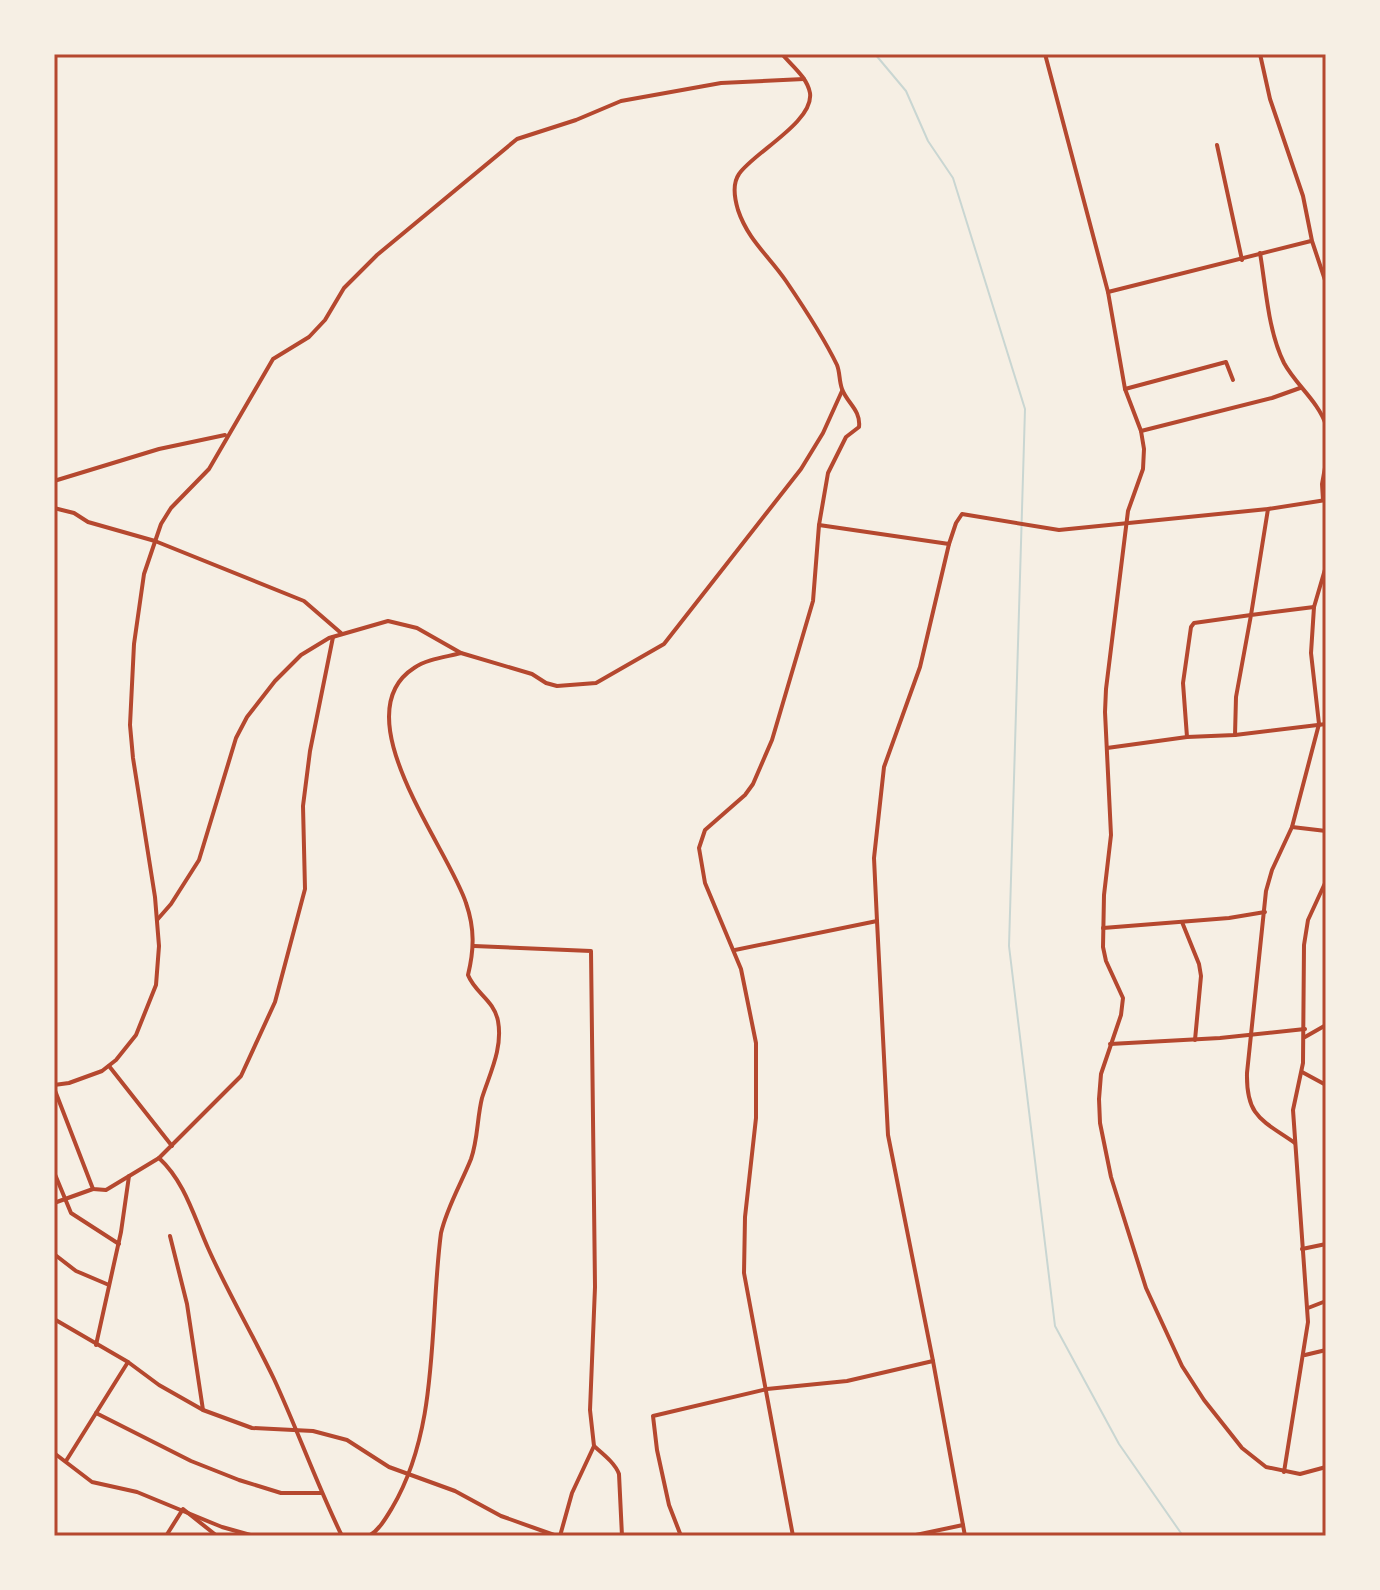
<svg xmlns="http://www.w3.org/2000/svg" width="1380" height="1590" font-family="Jost,sans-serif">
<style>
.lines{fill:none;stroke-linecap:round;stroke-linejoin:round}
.stream{stroke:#c9d6d2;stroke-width:2}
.minor{stroke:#b5482f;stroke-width:4}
.neatline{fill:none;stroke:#b5482f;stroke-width:3}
</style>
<rect width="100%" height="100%" fill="#f6efe4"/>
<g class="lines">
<polyline class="stream" points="875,54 906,91 928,141 953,178 1025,409 1009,946 1055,1326 1119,1444 1183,1536"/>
<g class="minor">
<path d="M782 54C792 66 807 77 810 93 814 122 753 153 739 174 732 184 735 200 738 210 748 240 769 256 786 281 803 306 824 338 837 365 840 372 839 381 842 389 847 403 861 410 859 427L846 437 828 473 819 525 813 601 772 740 753 784 745 795 705 830 699 848 705 883 741 969 756 1043V1118L745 1217 744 1273 793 1536"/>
<polyline points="1045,54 1108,292 1125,389 1141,431 1144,449 1143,469 1128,511 1106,689 1105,712 1111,835 1104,895 1103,947 1106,961 1123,998 1121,1015 1101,1074 1099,1099 1100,1123 1111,1177 1146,1288 1182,1366 1204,1400 1242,1448 1266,1467 1300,1474 1326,1467"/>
<polyline points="1260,54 1270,99 1303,196 1312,241 1326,283"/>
<polyline points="1217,145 1242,260"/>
<path d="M1260 253C1266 288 1268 331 1284 363 1296 385 1318 401 1326 425"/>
<polyline points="1108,292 1311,241"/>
<polyline points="1125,389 1226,362 1233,380"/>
<polyline points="1141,431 1272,398 1300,388"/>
<polyline points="54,481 159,449 225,435"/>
<polyline points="1323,500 1322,484 1326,462"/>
<polyline points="54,508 74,513 88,522 155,541 304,601 341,633"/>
<polyline points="819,525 949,544 956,523 962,514 1059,530 1268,509 1326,500"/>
<polyline points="1235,735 1236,697 1251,615 1314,607"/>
<polyline points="1187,737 1183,683 1191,627 1194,623 1251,615 1268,509"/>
<polyline points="1107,748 1187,737 1235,735 1326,724"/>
<polyline points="1292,827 1326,831"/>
<polyline points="157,920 171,904 199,860 236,738 247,717 275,681 301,655 329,638 388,621 417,628 461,653 532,674 546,683 557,686 596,683 664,644 801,469 823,433 842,391"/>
<polyline points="877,921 874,858 884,767 920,667 949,544"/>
<polyline points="1182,922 1199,964 1201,976 1195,1040"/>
<polyline points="1103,928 1229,918 1265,912"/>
<polyline points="474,946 591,951 595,1287 590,1410 594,1446 572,1493 560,1536"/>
<polyline points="735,950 877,921 888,1135 933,1361"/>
<polyline points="1305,1037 1326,1025"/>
<polyline points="1110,1044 1220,1038 1305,1029"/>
<polyline points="109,1066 172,1146"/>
<polyline points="1302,1072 1326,1085"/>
<polyline points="54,1085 69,1083 102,1071 116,1060 136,1035 156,985 159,946 155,897 133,758 130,725 134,644 144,574 161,524 171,508 209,469 273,359 309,337 325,320 344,288 377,255 517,139 576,120 621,101 721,83 804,79"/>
<path d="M54 1088 93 1189 106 1190 159 1158C185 1182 194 1217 208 1248 228 1293 253 1335 274 1379 298 1431 317 1485 342 1536"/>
<path d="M1295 1143C1262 1120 1246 1117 1247 1073L1266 891 1272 870 1292 827 1319 724 1311 653 1314 607 1326 566"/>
<polyline points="159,1158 241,1076 275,1002 305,889 303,806 310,751 333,637"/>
<polyline points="54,1172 71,1213 119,1244"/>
<polyline points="54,1203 93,1189"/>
<polyline points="170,1236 187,1304 203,1410"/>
<polyline points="1302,1249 1326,1244"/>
<polyline points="54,1254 76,1271 109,1285"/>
<polyline points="1308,1308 1326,1301"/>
<polyline points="54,1319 128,1362 159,1385 203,1410 252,1428 313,1431 347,1440 389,1467 455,1491 501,1516 557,1536"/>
<polyline points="96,1345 121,1232 129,1176"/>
<polyline points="1305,1355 1326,1350"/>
<polyline points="96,1413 191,1461 239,1480 281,1493 321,1493"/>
<path d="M594 1446C603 1454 615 1463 619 1474L622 1536"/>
<polyline points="54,1453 92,1482 137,1492 222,1527 254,1536"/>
<polyline points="66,1461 128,1362"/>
<polyline points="1284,1472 1308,1322 1293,1110 1303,1063 1304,945 1308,920 1326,881"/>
<polyline points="166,1536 183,1509 217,1536"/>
<path d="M369 1536C379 1530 386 1518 392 1508 440 1427 429 1323 441 1233 447 1207 461 1184 471 1159 478 1139 477 1118 482 1098 490 1073 503 1048 498 1021 494 1000 475 993 468 975 474 950 475 929 466 903 449 849 341 715 414 668 427 659 446 657 461 653"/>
<polyline points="681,1536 669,1505 657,1450 653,1416 767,1389 847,1381 933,1361 965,1536"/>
<polyline points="911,1536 963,1525"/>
</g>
</g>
<rect width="1380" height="1590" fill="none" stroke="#f6efe4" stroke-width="112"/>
<rect x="56" y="56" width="1268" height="1478" class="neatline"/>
</svg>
